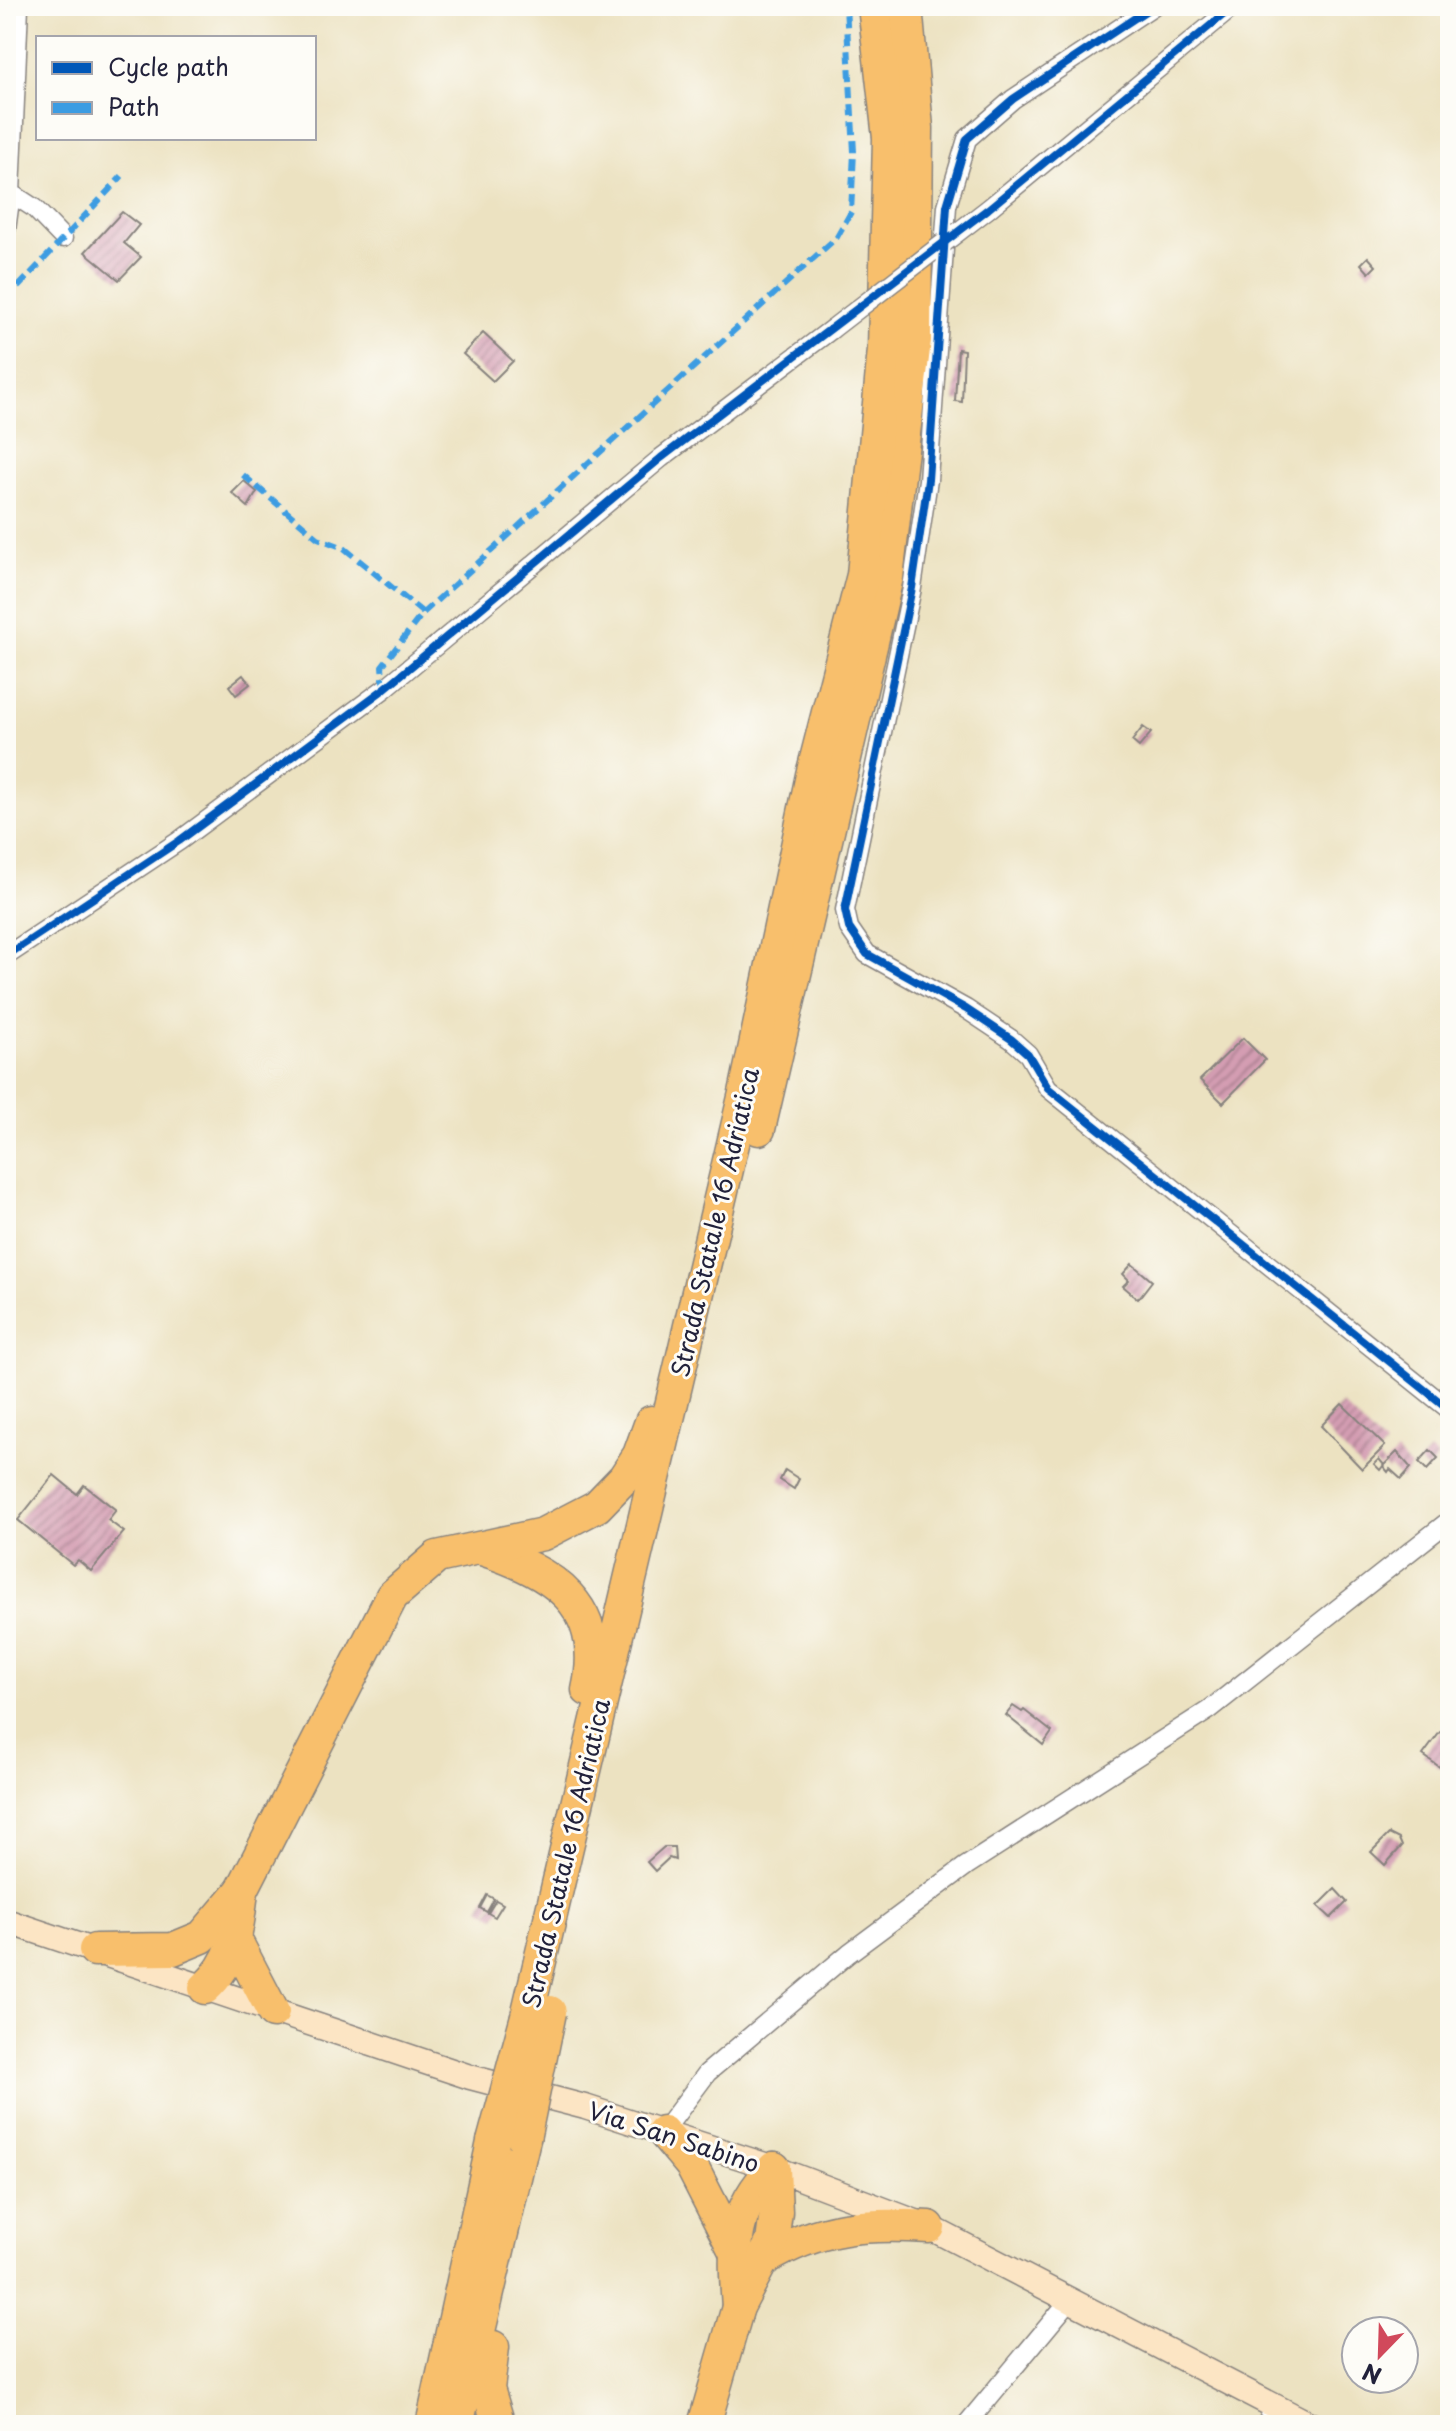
<svg xmlns="http://www.w3.org/2000/svg" width="1456" height="2431" font-family="'Playpen Sans',sans-serif">
<style>
.building{fill:url(#building-hatch)}
.lines{fill:none;stroke-linecap:round;stroke-linejoin:round}
.street-casing{stroke:#87827e;stroke-width:21}
.secondary-casing{stroke:#87827e;stroke-width:27}
.highway-casing{stroke:#87827e;stroke-width:35}
.street{stroke:#fff;stroke-width:18}
.secondary{stroke:#fce5c4;stroke-width:24}
.highway{stroke:#f8bf6c;stroke-width:32}
.street-bridge-casing{stroke:#87827e;stroke-width:21;stroke-linecap:butt}
.highway-bridge-casing{stroke:#87827e;stroke-width:35;stroke-linecap:butt}
.street-bridge{stroke:#fff;stroke-width:18}
.highway-bridge{stroke:#f8bf6c;stroke-width:32}
.quiet{stroke:#3c9ce2;stroke-width:6;stroke-dasharray:12 6;stroke-linecap:butt}
.cycleway-casing{stroke:#fdfcf7;stroke-width:13}
.cycleway{stroke:#0057b8;stroke-width:8}
.labels{text-anchor:middle;dominant-baseline:central;stroke-width:6;stroke-linejoin:round;paint-order:stroke}
.street-label{font-size:24px;fill:#22223b;stroke:#fdfcf7}
</style>
<defs>
<pattern id="building-hatch" width="6" height="6" patternUnits="userSpaceOnUse" patternTransform="scale(2)"><rect width="6" height="6" fill="#d49db2"/><path d="M-1 1l2-2M0 6l6-6M5 7l2-2" fill="none" stroke="#ac8092"/></pattern>
</defs>
<rect width="100%" height="100%" fill="#fdfcf7"/>
<filter id="ink" filterUnits="userSpaceOnUse"><feTurbulence type="fractalNoise" baseFrequency=".0125" numOctaves="2"/><feDisplacementMap in="SourceGraphic" scale="16" xChannelSelector="R" yChannelSelector="G"/><feConvolveMatrix kernelMatrix="1 2 1 2 8 2 1 2 1" color-interpolation-filters="sRGB"/></filter>
<filter id="wash" filterUnits="userSpaceOnUse"><feTurbulence type="fractalNoise" baseFrequency=".006" numOctaves="4" result="noise"/><feDisplacementMap in="SourceGraphic" scale="32" xChannelSelector="R" yChannelSelector="G"/><feGaussianBlur stdDeviation="1.8" result="paint"/><feColorMatrix in="noise" values="0 0 0 0 0 0 0 0 0 0 0 0 0 0 0 0 0 1.4 0 .05"/><feComposite in="paint" operator="in"/></filter>
<g filter="url(#wash)">
<rect width="100%" height="100%" fill="#ece2c1"/>
<g id="blocks">
<g class="building">
<polygon points="122,212 139,225 124,243 141,257 119,280 85,252"/>
<polygon points="1368,257 1376,266 1369,273 1361,264"/>
<polygon points="483,333 513,361 493,381 463,354"/>
<polygon points="958,349 964,350 962,402 955,401"/>
<polygon points="244,481 257,492 248,507 232,493"/>
<polygon points="243,675 250,684 236,695 229,686"/>
<polygon points="1143,727 1151,733 1139,747 1132,741"/>
<polygon points="1243,1038 1265,1060 1223,1103 1200,1080"/>
<polygon points="1132,1264 1152,1281 1138,1299 1123,1286 1129,1280 1123,1274"/>
<polygon points="1342,1404 1385,1446 1362,1469 1321,1426"/>
<polygon points="1430,1450 1438,1458 1427,1470 1419,1462"/>
<polygon points="1397,1452 1411,1468 1401,1479 1390,1469 1388,1472 1383,1466 1380,1470 1374,1464 1379,1459 1384,1465"/>
<polygon points="785,1470 799,1479 794,1489 780,1480"/>
<polygon points="54,1475 77,1494 84,1485 116,1510 108,1520 124,1532 91,1571 78,1560 73,1565 18,1520"/>
<polygon points="1013,1706 1022,1712 1024,1710 1052,1732 1043,1745 1006,1715"/>
<polygon points="1440,1732 1450,1738 1450,1753 1441,1768 1423,1755"/>
<polygon points="1389,1834 1399,1839 1402,1846 1385,1865 1371,1852"/>
<polygon points="664,1847 674,1847 675,1860 669,1858 655,1871 647,1862"/>
<polygon points="1335,1889 1347,1902 1331,1918 1318,1906"/>
<polygon points="487,1895 494,1899 487,1912 480,1908"/>
<polygon points="496,1900 503,1904 495,1917 488,1913"/>
</g>
</g>
</g>
<g filter="url(#ink)">
<use href="#blocks" fill-opacity="0" stroke="#87827e" stroke-width="2"/>
<g class="lines">
<defs>
<g id="street">
<polyline points="1153,6 1013,99 967,139 947,206 928,480 912,588 845,910 849,928 867,954 966,1009 1011,1039 1028,1054 1048,1088 1450,1410"/>
<polyline points="6,193 11,193 19,6"/>
<polyline points="988,209 1234,6"/>
<polyline points="6,230 11,193 34,208 63,238"/>
<polyline points="6,956 179,841 384,689 661,458 832,329"/>
<polyline points="663,2132 707,2073 849,1953 966,1866 1209,1710 1450,1520"/>
<polyline points="966,2425 1070,2300"/>
<polyline points="1266,2425 1275,2406"/>
</g>
<polyline id="secondary" points="6,1921 470,2077 585,2107 774,2168 929,2227 1311,2425"/>
<g id="highway">
<polyline points="759,1129 887,577 915,340 917,128 906,6"/>
<path d="M482 1549C553 1572 607 1605 588 1690"/>
<polyline points="236,1941 273,2012"/>
<polyline points="95,1950 173,1949 202,1937 242,1890 392,1596 437,1557 543,1534 597,1506 624,1478 639,1455 651,1422"/>
<path d="M205 1988C235 1961 238 1929 242 1890"/>
<polyline points="527,2016 745,1093 812,775 863,575 884,349 889,138 874,6"/>
<polyline points="663,2132 691,2165 734,2249"/>
<path d="M765 2259C820 2226 866 2223 929 2227"/>
<path d="M738 2307C734 2250 730 2211 774 2168"/>
<polyline points="493,2347 488,2389 499,2425"/>
<polyline points="432,2425 493,2142"/>
<polyline points="457,2425 524,2139"/>
<polyline points="704,2425 738,2307 772,2242 776,2212 774,2168"/>
</g>
</defs>
<use href="#street" class="street-casing"/>
<use href="#secondary" class="secondary-casing"/>
<use href="#highway" class="highway-casing"/>
<use href="#street" class="street"/>
<use href="#secondary" class="secondary"/>
<use href="#highway" class="highway"/>
<defs>
<polyline id="street-bridge" points="832,329 988,209"/>
<g id="highway-bridge">
<polyline points="524,2139 550,2012"/>
<polyline points="493,2142 527,2016"/>
</g>
</defs>
<use href="#street-bridge" class="street-bridge-casing"/>
<use href="#highway-bridge" class="highway-bridge-casing"/>
<use href="#street-bridge" class="street-bridge"/>
<use href="#highway-bridge" class="highway-bridge"/>
<g class="quiet">
<polyline points="6,300 122,176"/>
<polyline points="243,475 318,538 344,548 423,613"/>
<polyline points="384,689 382,666 423,613 837,237 851,212 854,152 846,6"/>
</g>
<defs>
<g id="cycleway">
<polyline points="1153,6 1013,99 967,139 947,206 928,480 912,588 845,910 849,928 867,954 966,1009 1011,1039 1028,1054 1048,1088 1450,1410"/>
<polyline points="6,956 179,841 384,689 661,458 988,209 1234,6"/>
</g>
</defs>
<use href="#cycleway" class="cycleway-casing"/>
<use href="#cycleway" class="cycleway"/>
</g>
</g>
<g class="labels">
<g class="street-label">
<text transform="translate(714 1222) rotate(-77)">Strada Statale 16 Adriatica</text>
<text transform="translate(565 1853) rotate(-77)">Strada Statale 16 Adriatica</text>
<text transform="translate(674 2136) rotate(18)">Via San Sabino</text>
</g>
</g>
<rect width="1456" height="2431" fill="none" stroke="#fdfcf7" stroke-width="32"/>
<rect x="36" y="36" width="280" height="104" fill="#fdfcf7" stroke="#a5a5ac" stroke-width="2"/>
<rect x="52" y="62" width="40" height="12" fill="#0057b8" stroke="#a5a5ac" stroke-width="2"/>
<text x="108" y="76" font-size="24" fill="#22223b">Cycle path</text>
<rect x="52" y="102" width="40" height="12" fill="#3c9ce2" stroke="#a5a5ac" stroke-width="2"/>
<text x="108" y="116" font-size="24" fill="#22223b">Path</text>
<g transform="translate(1380 2355) rotate(203)"><circle r="38" fill="#fdfcf7" stroke="#a5a5ac" stroke-width="2"/>
<path d="M0-6L14 30L0 20L-14 30Z" fill="#d1495b"/>
<text y="-12" font-size="22" font-weight="bold" text-anchor="middle" fill="#22223b">N</text>
</g>
</svg>
